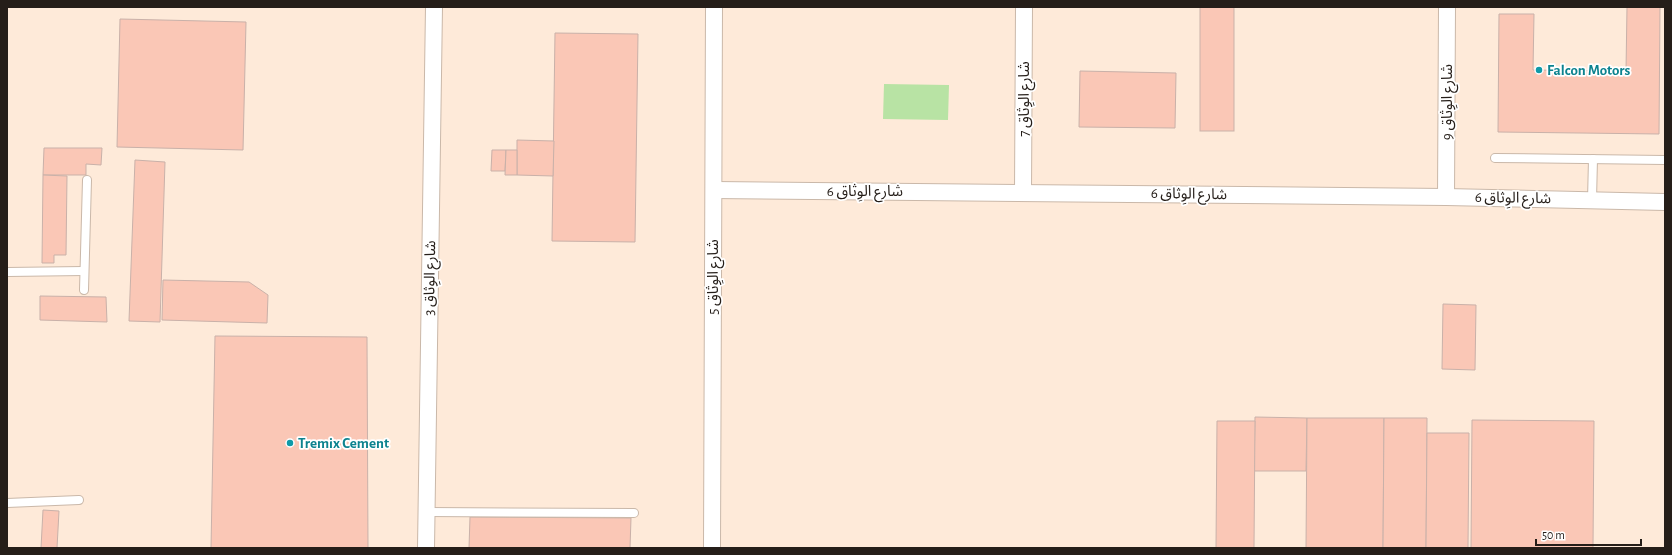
<svg xmlns="http://www.w3.org/2000/svg" width="1672" height="555" font-family="'Alegreya Sans','Noto Sans Arabic',sans-serif">
<style>
.built{fill:#feead9}
.green{fill:#b8e3a4}
.building{fill:#fac7b6;stroke:#c9b1a9}
.lines{fill:none;stroke-linecap:round;stroke-linejoin:round}
.lane-casing{stroke:#cab8a9;stroke-width:10}
.street-casing{stroke:#cab8a9;stroke-width:18}
.lane{stroke:#fff;stroke-width:8}
.street{stroke:#fff;stroke-width:16}
.culture-dot{fill:#0f9aa8;stroke:#fff;stroke-width:1.5}
.labels{text-anchor:middle;dominant-baseline:central;stroke-width:3.5;stroke-linejoin:round;paint-order:stroke}
.culture-label{font-size:15px;font-weight:bold;fill:#0d838f;stroke:#fff;text-anchor:start}
.street-label{font-size:15px;fill:#251e19;stroke:#fff}
</style>
<rect width="100%" height="100%" fill="#fef3e9"/>
<rect class="built" x="7" y="7" width="1658" height="541"/>
<polygon class="green" points="884,84 949,85 948,120 883,119"/>
<g class="building">
<rect x="1200" y="7" width="34" height="124"/>
<polygon points="1627,7 1660,7 1659,134 1498,132 1499,14 1534,14 1533,70 1626,71"/>
<polygon points="120,19 246,22 243,150 117,147"/>
<polygon points="555,33 638,34 635,242 552,241"/>
<polygon points="1080,71 1176,73 1175,128 1079,127"/>
<polygon points="517,140 554,141 553,176 517,175"/>
<polygon points="44,148 102,148 101,165 86,164 86,175 43,175"/>
<polygon points="492,150 506,150 505,171 491,171"/>
<polygon points="506,150 517,150 517,175 505,175"/>
<polygon points="135,160 165,162 160,322 129,321"/>
<polygon points="43,175 67,176 66,255 54,255 54,263 42,263"/>
<polygon points="163,280 249,282 268,295 267,323 162,320"/>
<polygon points="40,296 106,297 107,322 40,320"/>
<polygon points="1443,304 1476,305 1475,370 1442,369"/>
<polygon points="215,336 367,337 368,548 211,548"/>
<polygon points="1255,417 1307,418 1306,471 1254,471"/>
<polygon points="1307,418 1384,418 1383,548 1306,548"/>
<polygon points="1384,418 1427,418 1426,548 1383,548"/>
<polygon points="1472,420 1594,421 1593,548 1471,548"/>
<polygon points="1217,421 1255,421 1254,548 1216,548"/>
<polygon points="1427,433 1469,433 1468,548 1426,548"/>
<polygon points="43,510 59,511 57,548 41,548"/>
<polygon points="470,517 631,518 630,548 469,548"/>
</g>
<g class="lines">
<defs>
<g id="lane">
<polyline points="1495,158 1665,160"/>
<polyline points="1592,200 1593,159"/>
<polyline points="7,272 84,271"/>
<polyline points="84,290 87,180"/>
<polyline points="7,503 79,500"/>
<polyline points="427,512 634,513"/>
</g>
<g id="street">
<polyline points="714,190 1446,197 1665,202"/>
<polyline points="1023,192 1024,7"/>
<polyline points="1446,197 1447,7"/>
<polyline points="426,548 434,7"/>
<polyline points="712,548 714,7"/>
</g>
</defs>
<use href="#lane" class="lane-casing"/>
<use href="#street" class="street-casing"/>
<use href="#lane" class="lane"/>
<use href="#street" class="street"/>
</g>
<g class="culture-dot">
<circle cx="1539" cy="70" r="4"/>
<circle cx="290" cy="443" r="4"/>
</g>
<g class="labels">
<g class="culture-label">
<text x="1547" y="70">Falcon Motors</text>
<text x="298" y="443">Tremix Cement</text>
</g>
<g class="street-label">
<text transform="translate(1024 99) rotate(-90)">شارع الوِثاق 7</text>
<text transform="translate(1447 102) rotate(-90)">شارع الوِثاق 9</text>
<text x="865" y="191">شارع الوِثاق 6</text>
<text transform="translate(1189 194) rotate(1)">شارع الوِثاق 6</text>
<text transform="translate(1513 198) rotate(1)">شارع الوِثاق 6</text>
<text transform="translate(713 277) rotate(-90)">شارع الوِثاق 5</text>
<text transform="translate(430 278) rotate(-89)">شارع الوِثاق 3</text>
</g>
</g>
<rect width="1672" height="555" fill="none" stroke="#251e19" stroke-width="16"/>
<path d="M1536 539v6h105v-6" fill="none" stroke="#251e19" stroke-width="2"/>
<text x="1542" y="539" font-size="12" fill="#251e19" stroke="#ffffff" stroke-width="3" paint-order="stroke">50 m</text>
</svg>
